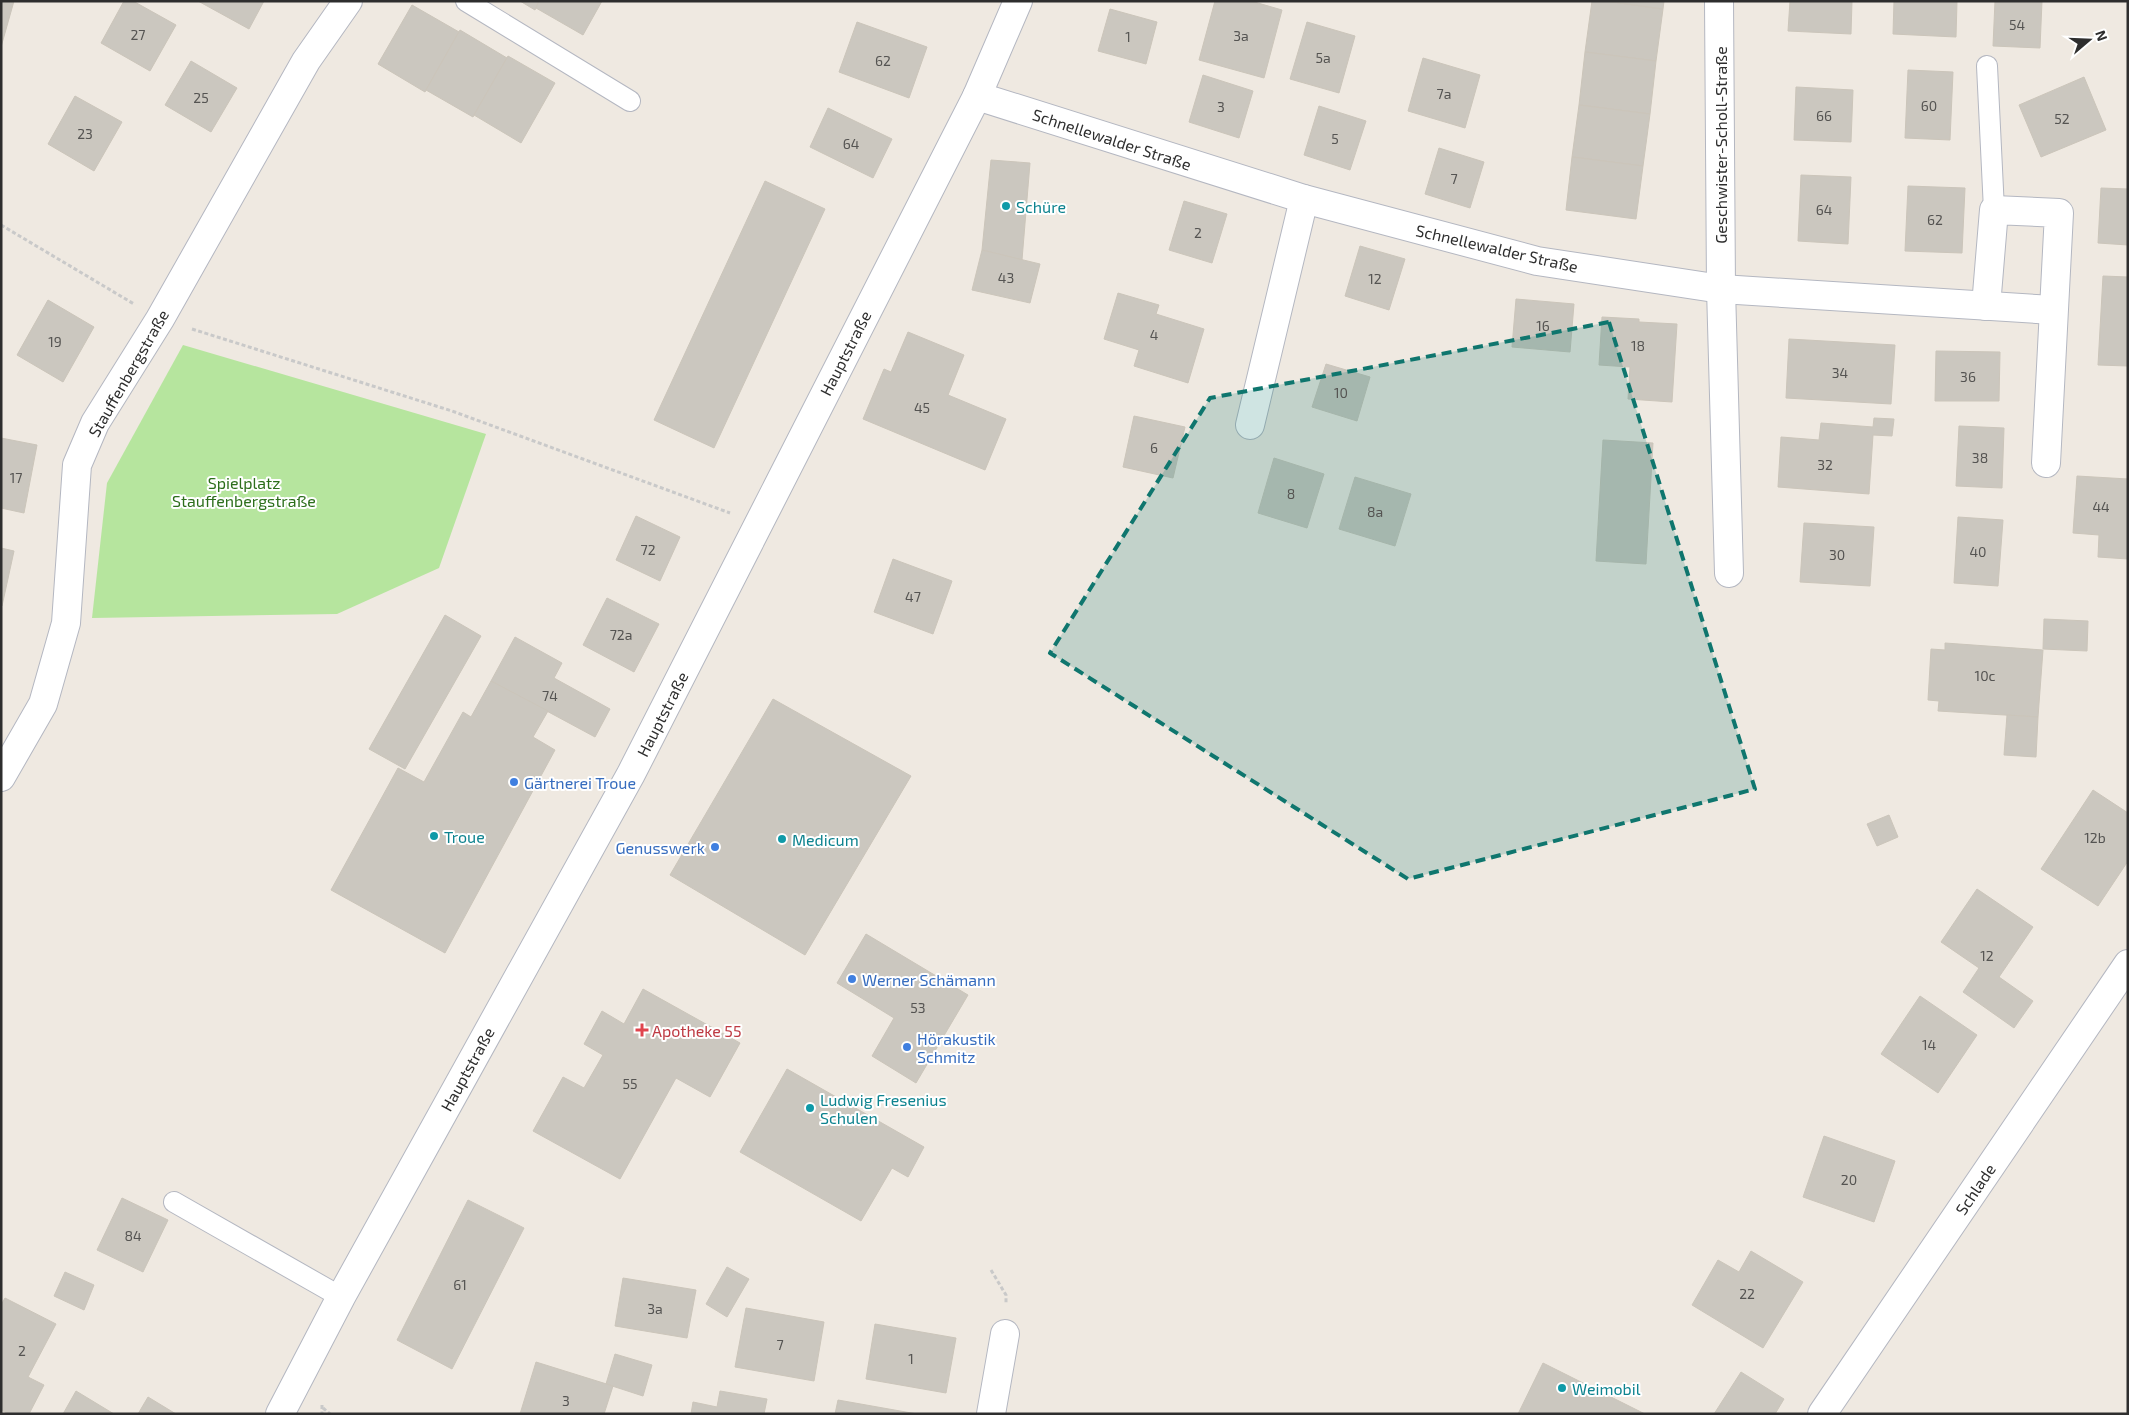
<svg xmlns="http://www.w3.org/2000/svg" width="2129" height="1415" font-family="'Exo 2',sans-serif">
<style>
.green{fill:#b6e59e}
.building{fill:#cbc7bf;stroke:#cbc5ba}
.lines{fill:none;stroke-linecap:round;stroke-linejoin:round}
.service-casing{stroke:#b4b7c1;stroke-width:22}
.minor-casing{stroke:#b4b7c1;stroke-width:30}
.secondary-casing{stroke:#b4b7c1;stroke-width:30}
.path{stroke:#c9c9c9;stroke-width:3;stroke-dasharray:4 2.5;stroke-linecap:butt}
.service{stroke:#fff;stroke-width:20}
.minor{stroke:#fff;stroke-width:28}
.secondary{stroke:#fff;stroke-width:28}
.marked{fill:#0f766e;fill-opacity:0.2;stroke:#0f766e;stroke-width:4;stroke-dasharray:10 6;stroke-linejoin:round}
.culture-dot{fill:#0f9aa8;stroke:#fff;stroke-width:2}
.shop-dot{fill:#3f7fe0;stroke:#fff;stroke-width:2}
.health-dot{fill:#e0444e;stroke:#fff;stroke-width:2}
.labels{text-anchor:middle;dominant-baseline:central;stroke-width:4;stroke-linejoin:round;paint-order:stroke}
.number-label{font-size:14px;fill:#555452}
.street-label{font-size:16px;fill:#2e2e2e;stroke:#fff}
.culture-label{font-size:16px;fill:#0d838f;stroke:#fff;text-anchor:start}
.park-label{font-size:16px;fill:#2c6e1b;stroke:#fff}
.shop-label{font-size:16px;fill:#366cbe;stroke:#fff;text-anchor:start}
.health-label{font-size:16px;fill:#be3a42;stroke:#fff;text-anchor:start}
</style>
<rect width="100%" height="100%" fill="#efe9e1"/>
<polygon class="green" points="183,345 486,434 439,568 337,614 92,618 107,483"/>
<g class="building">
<polygon points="1,1 14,1 1,47"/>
<polygon points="124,1 133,1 176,25 150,71 101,43"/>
<polygon points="198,1 264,1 249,29"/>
<polygon points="520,1 539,1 535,10"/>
<polygon points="539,1 602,1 583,35 536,8"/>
<polygon points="1215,1 1251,1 1282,10 1264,78 1199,60"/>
<polygon points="1592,1 1606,1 1663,9 1656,61 1585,52"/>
<polygon points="1606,1 1664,1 1663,9"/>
<polygon points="1790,1 1852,1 1851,34 1788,31"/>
<polygon points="1894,1 1957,1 1956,37 1893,34"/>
<polygon points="1995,1 2042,1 2040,48 1993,46"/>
<polygon points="412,5 459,32 425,92 378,64"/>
<polygon points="1110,9 1157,22 1146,64 1098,51"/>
<polygon points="857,22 927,47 909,98 839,72"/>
<polygon points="1307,22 1355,36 1339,93 1290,79"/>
<polygon points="460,30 507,58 473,117 426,90"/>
<polygon points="1585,52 1656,61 1650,114 1579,105"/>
<polygon points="508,56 555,83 521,143 474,115"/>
<polygon points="1423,58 1480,75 1465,128 1408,111"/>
<polygon points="191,61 237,88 211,132 165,105"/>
<polygon points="1908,70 1953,72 1950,140 1905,138"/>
<polygon points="1203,75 1253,91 1239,138 1189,122"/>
<polygon points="2084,77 2106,130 2041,157 2019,105"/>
<polygon points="1796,87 1853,90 1851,142 1794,140"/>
<polygon points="75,96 122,122 94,171 48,144"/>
<polygon points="1579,105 1650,114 1643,166 1572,157"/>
<polygon points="1319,106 1366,121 1350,170 1304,155"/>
<polygon points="828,108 892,139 873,178 810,147"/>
<polygon points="1439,148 1484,162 1470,208 1425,194"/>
<polygon points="1572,157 1643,166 1636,219 1566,210"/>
<polygon points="991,160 1030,163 1022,260 982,250"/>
<polygon points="1801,175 1851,177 1848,244 1798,241"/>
<polygon points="765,181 825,209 714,448 654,420"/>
<polygon points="1908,186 1965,188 1962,253 1905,251"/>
<polygon points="2101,188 2128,189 2128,245 2098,243"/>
<polygon points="1184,201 1227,214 1212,263 1169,250"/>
<polygon points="1360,246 1405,259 1389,310 1345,296"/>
<polygon points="982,250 1040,264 1030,303 972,290"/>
<polygon points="2103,276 2128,277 2128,366 2098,365"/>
<polygon points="1118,293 1159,305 1156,314 1204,329 1188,383 1134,366 1139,350 1104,339"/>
<polygon points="1516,299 1574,304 1570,352 1512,347"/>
<polygon points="48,300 94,327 63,382 17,355"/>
<polygon points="1602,317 1639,319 1639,322 1677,324 1672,402 1628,399 1630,367 1599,365"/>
<polygon points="908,332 964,355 948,395 1006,419 985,470 863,419 884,369 891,372"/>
<polygon points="1789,339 1895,345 1891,404 1786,398"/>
<polygon points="1936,351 2000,352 1999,401 1935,401"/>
<polygon points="1326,364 1370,377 1357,421 1312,407"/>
<polygon points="1134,416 1185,427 1173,478 1123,467"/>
<polygon points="1874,418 1894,419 1892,436 1873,435 1869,494 1778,487 1781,437 1819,440 1821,423 1873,427"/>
<polygon points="1959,426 2004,428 2002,488 1956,486"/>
<polygon points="1,438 37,445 24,513 1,508"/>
<polygon points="1603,440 1653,443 1646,564 1596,561"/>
<polygon points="1274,458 1324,474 1307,528 1258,513"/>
<polygon points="2077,476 2128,479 2128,559 2098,557 2099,535 2073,533"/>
<polygon points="1355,477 1411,494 1395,546 1339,529"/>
<polygon points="636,516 680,537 660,581 616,560"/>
<polygon points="1958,517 2003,520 1998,586 1954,583"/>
<polygon points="1804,523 1874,527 1870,586 1800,582"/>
<polygon points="1,548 14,551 2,606 1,606"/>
<polygon points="893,559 952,581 933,634 874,612"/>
<polygon points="607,598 659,624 634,672 583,645"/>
<polygon points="445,615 481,636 405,769 369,749"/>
<polygon points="2044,619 2088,621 2087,651 2043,649"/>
<polygon points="515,637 562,663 554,678 610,709 595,737 491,681"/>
<polygon points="1945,643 2043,650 2038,717 1938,711 1939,701 1928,700 1931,649 1945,650"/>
<polygon points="491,681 548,711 533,737 555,750 445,953 331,890 398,768 424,782 463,712 471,717"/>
<polygon points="773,699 911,776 805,955 670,875"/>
<polygon points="2007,715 2038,717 2036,757 2004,755"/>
<polygon points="2093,790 2128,813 2128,861 2098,906 2041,869"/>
<polygon points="1889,815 1898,837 1877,846 1867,824"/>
<polygon points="1977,889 2033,927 1999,977 2033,1001 2014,1028 1963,992 1979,968 1941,942"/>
<polygon points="866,934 968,995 916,1083 872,1056 894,1018 837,983"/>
<polygon points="643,989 740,1043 710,1097 676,1078 620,1179 533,1131 563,1077 584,1088 603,1055 584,1044 602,1011 624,1024"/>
<polygon points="1920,996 1977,1035 1938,1093 1881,1054"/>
<polygon points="787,1069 924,1147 908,1177 892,1168 861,1221 740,1152"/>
<polygon points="1824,1136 1895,1161 1874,1222 1803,1197"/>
<polygon points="122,1198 168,1220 143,1272 97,1250"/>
<polygon points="468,1200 524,1228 452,1369 397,1340"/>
<polygon points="1751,1251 1803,1282 1763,1348 1692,1305 1718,1260 1739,1272"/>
<polygon points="727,1267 749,1279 727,1317 706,1304"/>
<polygon points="65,1272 94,1285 84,1310 54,1296"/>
<polygon points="623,1278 696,1290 687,1338 615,1326"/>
<polygon points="5,1298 56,1324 28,1377 44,1385 29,1414 9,1414 1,1410 1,1305"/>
<polygon points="746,1308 824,1322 814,1381 735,1367"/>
<polygon points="875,1324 956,1338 946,1393 866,1379"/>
<polygon points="615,1354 652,1365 643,1396 606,1384"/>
<polygon points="536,1362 613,1386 604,1414 520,1414"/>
<polygon points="1543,1363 1645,1414 1518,1414"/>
<polygon points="1741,1372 1784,1399 1775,1414 1714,1414"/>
<polygon points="76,1391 114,1414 63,1414"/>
<polygon points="720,1391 767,1399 764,1414 691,1414 693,1402 717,1407"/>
<polygon points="148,1397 176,1414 138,1414"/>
<polygon points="838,1400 917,1414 835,1414"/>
</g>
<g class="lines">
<defs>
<g id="service">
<polyline points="466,1 630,101"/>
<polyline points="1987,66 1994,210"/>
<polyline points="174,1202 341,1297"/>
</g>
<g id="minor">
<polyline points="1719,1 1721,289 1729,573"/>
<polyline points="977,96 1304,199 1537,261 1721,289 2053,310"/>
<polyline points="1986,306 1994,210 2059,213 2046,463"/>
<polyline points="1250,425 1304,199"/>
<polyline points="1,777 43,704 66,623 77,465 95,423 160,319 306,61 348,1"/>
<polyline points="991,1414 1005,1334"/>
<polyline points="1822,1414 2128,964"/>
</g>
<polyline id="secondary" points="280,1414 341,1297 631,774 977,96 1018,1"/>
</defs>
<use href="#service" class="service-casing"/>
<use href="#minor" class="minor-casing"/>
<use href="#secondary" class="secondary-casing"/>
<g class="path">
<polyline points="1,225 134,304"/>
<polyline points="192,329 452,411 730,513"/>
<polyline points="991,1270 1006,1295 1006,1304"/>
<polyline points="322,1405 322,1414"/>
<polyline points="323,1408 330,1414"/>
</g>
<use href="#service" class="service"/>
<use href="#minor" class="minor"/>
<use href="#secondary" class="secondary"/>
</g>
<path class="marked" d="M1609 322 1755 789 1408 879 1050 653 1210 398Z"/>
<g class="culture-dot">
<circle cx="1006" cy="206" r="5"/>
<circle cx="434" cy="836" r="5"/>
<circle cx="782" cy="839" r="5"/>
<circle cx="810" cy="1108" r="5"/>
<circle cx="1562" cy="1388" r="5"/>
</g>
<g class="shop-dot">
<circle cx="514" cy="782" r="5"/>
<circle cx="715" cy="847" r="5"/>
<circle cx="852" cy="979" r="5"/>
<circle cx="907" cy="1047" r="5"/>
</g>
<path class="health-dot" d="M639.5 1022.5h5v5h5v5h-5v5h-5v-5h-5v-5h5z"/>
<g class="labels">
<g class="number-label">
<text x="2017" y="24">54</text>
<text x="138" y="34">27</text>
<text x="1241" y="35">3a</text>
<text x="1128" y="36">1</text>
<text x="1323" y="57">5a</text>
<text x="883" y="60">62</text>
<text x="1444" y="93">7a</text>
<text x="201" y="97">25</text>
<text x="1929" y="105">60</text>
<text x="1221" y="106">3</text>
<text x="1824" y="115">66</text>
<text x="2062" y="118">52</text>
<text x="85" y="133">23</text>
<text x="1335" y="138">5</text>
<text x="851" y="143">64</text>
<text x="1454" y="178">7</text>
<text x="1824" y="209">64</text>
<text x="1935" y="219">62</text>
<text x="1198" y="232">2</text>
<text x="1006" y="277">43</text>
<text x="1375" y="278">12</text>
<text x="1543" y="325">16</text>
<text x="1154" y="334">4</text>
<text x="55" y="341">19</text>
<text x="1638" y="345">18</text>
<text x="1840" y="372">34</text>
<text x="1968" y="376">36</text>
<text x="1341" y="392">10</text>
<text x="922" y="407">45</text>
<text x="1154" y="447">6</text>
<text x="1980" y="457">38</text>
<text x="1825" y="464">32</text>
<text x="16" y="477">17</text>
<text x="1291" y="493">8</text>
<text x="2101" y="506">44</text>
<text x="1375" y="511">8a</text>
<text x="648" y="549">72</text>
<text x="1978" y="551">40</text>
<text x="1837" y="554">30</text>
<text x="913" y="596">47</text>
<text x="621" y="634">72a</text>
<text x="1985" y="675">10c</text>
<text x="550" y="695">74</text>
<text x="2095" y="837">12b</text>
<text x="1987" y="955">12</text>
<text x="918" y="1007">53</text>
<text x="1929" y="1044">14</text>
<text x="630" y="1083">55</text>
<text x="1849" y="1179">20</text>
<text x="133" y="1235">84</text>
<text x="460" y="1284">61</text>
<text x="1747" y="1293">22</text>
<text x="655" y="1308">3a</text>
<text x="780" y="1344">7</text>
<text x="22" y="1350">2</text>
<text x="911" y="1358">1</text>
<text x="566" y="1400">3</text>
</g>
<g class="street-label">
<text transform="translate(1112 139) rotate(18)">Schnellewalder Straße</text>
<text transform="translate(1720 145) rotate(-90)">Geschwister-Scholl-Straße</text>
<text transform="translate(1497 248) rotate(13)">Schnellewalder Straße</text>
<text transform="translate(845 353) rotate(-63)">Hauptstraße</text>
<text transform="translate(128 373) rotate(-60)">Stauffenbergstraße</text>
<text transform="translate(662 714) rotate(-63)">Hauptstraße</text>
<text transform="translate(467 1069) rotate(-61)">Hauptstraße</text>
<text transform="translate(1975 1189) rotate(-56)">Schlade</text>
</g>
<g class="culture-label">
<text x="1016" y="206">Schüre</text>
<text x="444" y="836">Troue</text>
<text x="792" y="839">Medicum</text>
<text x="820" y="1099">Ludwig Fresenius<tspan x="820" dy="18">Schulen</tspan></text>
<text x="1572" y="1388">Weimobil</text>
</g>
<g class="park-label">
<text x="244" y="482">Spielplatz<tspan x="244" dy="18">Stauffenbergstraße</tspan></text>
</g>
<g class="shop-label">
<text x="524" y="782">Gärtnerei Troue</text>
<text x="705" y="847" text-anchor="end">Genusswerk</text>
<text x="862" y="979">Werner Schämann</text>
<text x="917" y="1038">Hörakustik<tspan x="917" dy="18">Schmitz</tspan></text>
</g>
<g class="health-label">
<text x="652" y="1030">Apotheke 55</text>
</g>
</g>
<rect width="2129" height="1415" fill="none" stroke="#2e2e2e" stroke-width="5"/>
<g transform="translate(2089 40) rotate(71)" stroke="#ffffff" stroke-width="4" paint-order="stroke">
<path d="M0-4L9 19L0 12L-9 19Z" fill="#2e2e2e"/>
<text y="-8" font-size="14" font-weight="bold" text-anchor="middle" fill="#2e2e2e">N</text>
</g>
</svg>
